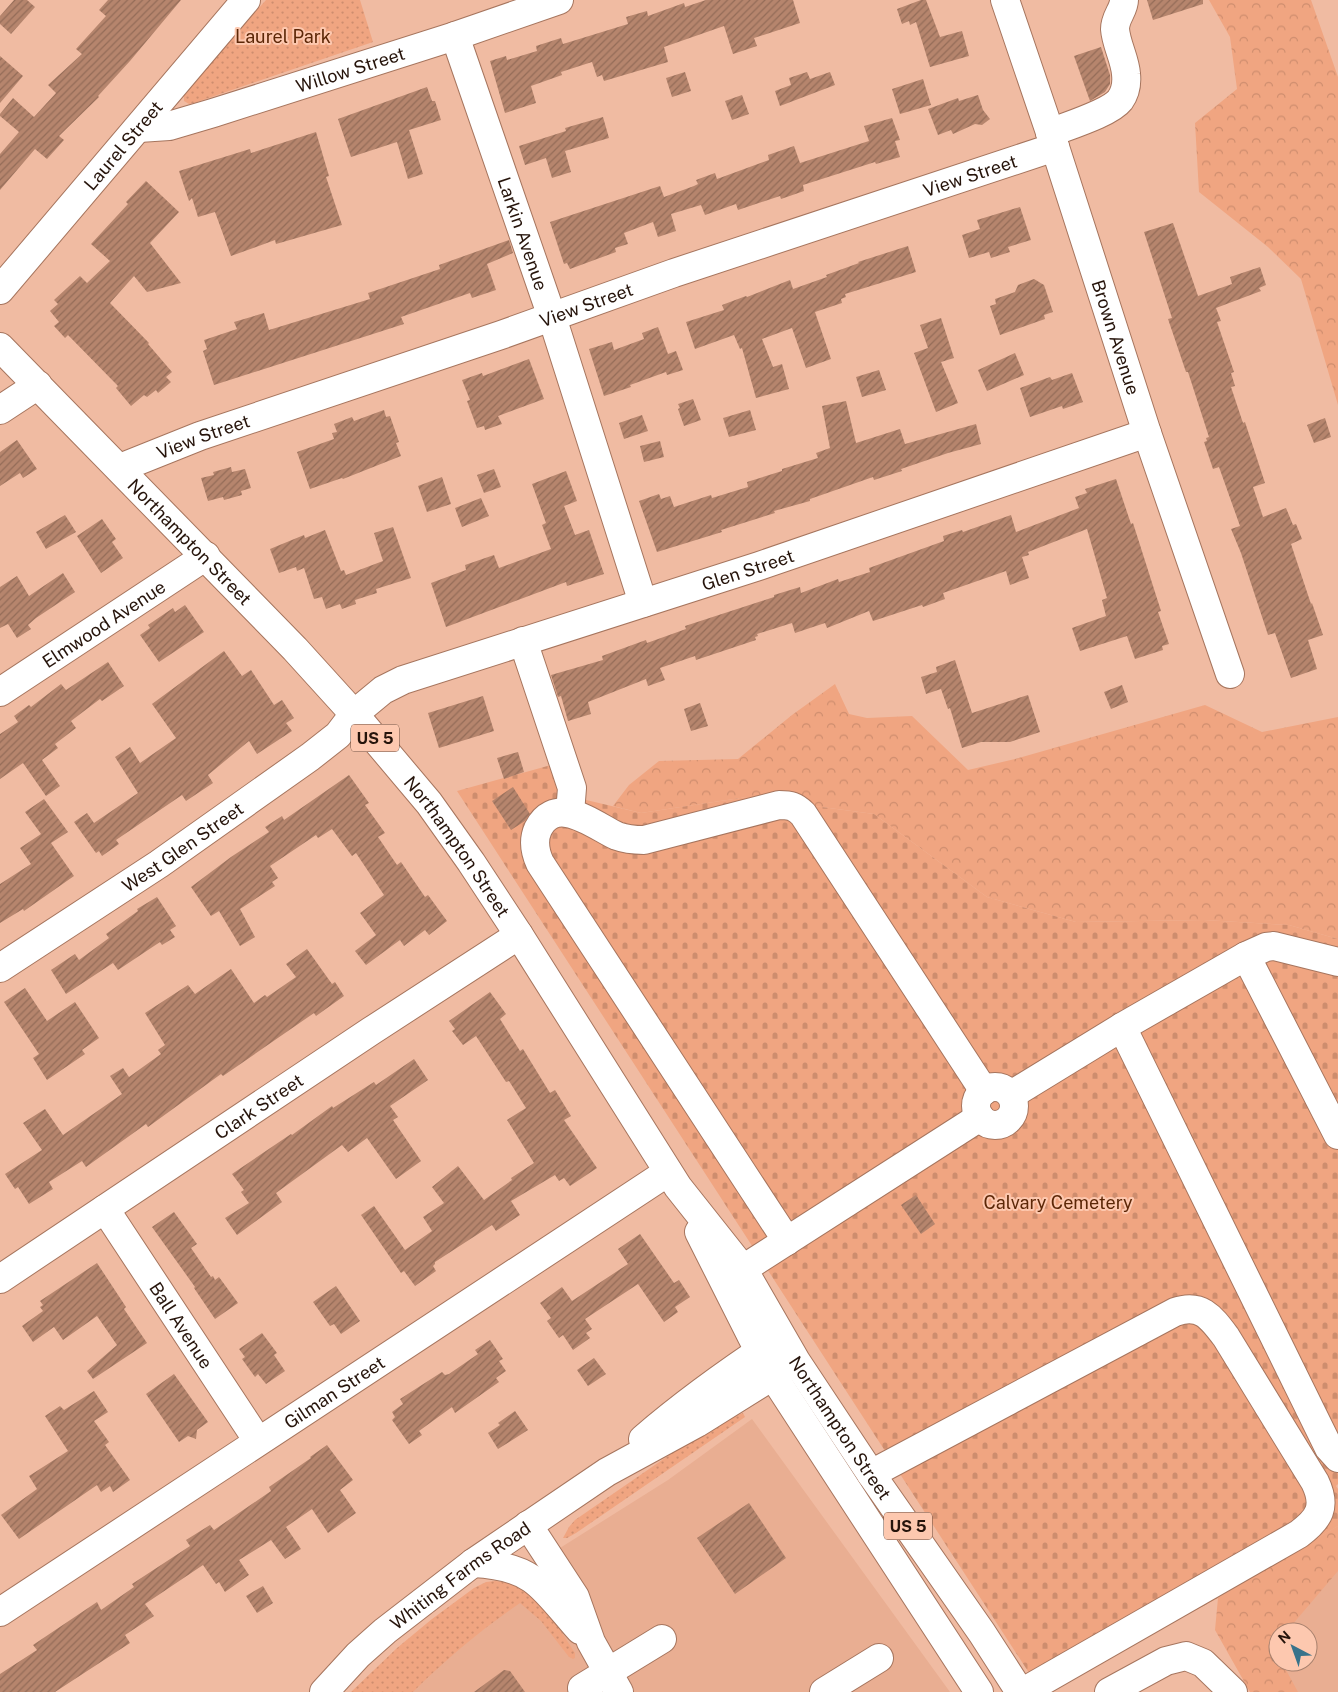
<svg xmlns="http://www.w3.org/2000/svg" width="1338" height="1692" font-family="'Public Sans',sans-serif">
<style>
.built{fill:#e9ae92;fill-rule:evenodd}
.green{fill:url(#green-dots)}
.forest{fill:url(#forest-crowns)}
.cemetery{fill:url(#cemetery-stones)}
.building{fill:url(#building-hatch)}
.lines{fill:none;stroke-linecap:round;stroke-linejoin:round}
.minor-casing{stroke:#a6755e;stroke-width:30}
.major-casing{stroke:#a6755e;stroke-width:30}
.minor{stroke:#fff;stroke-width:28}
.major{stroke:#fff;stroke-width:28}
.labels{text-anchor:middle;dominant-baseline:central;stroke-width:4;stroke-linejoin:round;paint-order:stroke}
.shield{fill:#fdc8af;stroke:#664a3c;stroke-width:1}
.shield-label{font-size:16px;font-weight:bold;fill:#26140b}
.park-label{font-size:18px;fill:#5c2707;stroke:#fdc8af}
.street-label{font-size:18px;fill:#26140b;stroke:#fdc8af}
</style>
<defs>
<pattern id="green-dots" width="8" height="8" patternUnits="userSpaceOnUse" patternTransform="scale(1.25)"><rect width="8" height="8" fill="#f0a581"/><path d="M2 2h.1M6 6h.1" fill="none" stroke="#ce8d6e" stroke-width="1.8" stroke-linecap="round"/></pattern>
<pattern id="forest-crowns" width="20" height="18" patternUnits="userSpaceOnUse" patternTransform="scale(1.25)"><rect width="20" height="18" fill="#f0a581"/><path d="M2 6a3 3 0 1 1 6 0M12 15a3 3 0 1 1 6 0" fill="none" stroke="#ce8d6e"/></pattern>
<pattern id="cemetery-stones" width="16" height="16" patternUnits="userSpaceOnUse" patternTransform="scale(1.25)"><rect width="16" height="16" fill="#f0a581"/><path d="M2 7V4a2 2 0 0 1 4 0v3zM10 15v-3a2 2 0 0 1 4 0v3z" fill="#ce8d6e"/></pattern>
<pattern id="building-hatch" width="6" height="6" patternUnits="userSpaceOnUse" patternTransform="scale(1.25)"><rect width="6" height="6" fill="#b6856d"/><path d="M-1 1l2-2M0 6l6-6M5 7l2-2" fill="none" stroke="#946c58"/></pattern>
</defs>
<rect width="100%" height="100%" fill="#f0bba2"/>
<g class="built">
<polygon points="752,1419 950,1692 370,1692 490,1592 668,1480"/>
<path d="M1338 1526V1692H1274L1218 1598ZM1278 1632H1308V1662H1278Z"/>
</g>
<g class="green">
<polygon points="266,0 360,0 373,42 194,103 189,104 184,101 184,95 189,87"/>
<polygon points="743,1413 745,1417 576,1533 567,1538 563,1538 569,1527 575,1520 694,1438 727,1419"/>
<path d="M495 1581C505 1582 515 1584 524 1589 545 1601 562 1634 575 1653V1658L573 1659 569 1657 541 1621 520 1603C481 1630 446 1659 413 1692H351L397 1648 432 1619 474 1588 486 1582Z"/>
</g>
<g class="forest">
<polygon points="1209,0 1311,0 1338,77 1338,405 1301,279 1268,247 1199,192 1195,123 1237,89 1230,37"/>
<polygon points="835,684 849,714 867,718 912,716 968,770 1015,759 1205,705 1262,732 1338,717 1338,939 1289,925 1204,920 1076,922 987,897 874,814 747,797 641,813 613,806 629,785 659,761 738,759 792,715"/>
<polygon points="1338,1526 1338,1571 1286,1632 1278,1632 1278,1662 1286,1662 1286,1670 1298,1692 1250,1692 1215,1630 1218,1598"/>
</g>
<polygon class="cemetery" points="569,760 582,799 641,813 747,797 874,814 987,897 1076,922 1204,920 1289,925 1338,939 1338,1484 1336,1486 1338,1489 1338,1526 1218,1598 1046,1692 1031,1676 457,791"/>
<g class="building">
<polygon points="14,0 27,0 35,7 11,34 0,24 0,16"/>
<polygon points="108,0 181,0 130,61 98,96 99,97 59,136 64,140 47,159 35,149 0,190 0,154 19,132 0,116 0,114 13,98 34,117 56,93 48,85 82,54 76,49 106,16 99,10"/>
<polygon points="706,0 793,0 800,23 754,38 757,46 733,54 724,26 664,47 668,62 604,81 602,75 597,77 592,62 561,72 562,75 531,86 536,103 505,113 490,61 506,56 507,60 537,51 536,46 561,38 563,44 628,24 626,17 647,11 648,16 684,3 685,7"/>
<polygon points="921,0 926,0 940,37 962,31 969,56 930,67 916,22 910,25 909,21 902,24 897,9"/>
<polygon points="1147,0 1203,0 1203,4 1153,20"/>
<polygon points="1101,47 1110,75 1110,84 1105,92 1090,101 1074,56"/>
<polygon points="0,56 23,76 0,103"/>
<polygon points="685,72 691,91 672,97 666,78"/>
<polygon points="807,72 810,79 830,72 835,85 780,106 775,91 791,85 789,78"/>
<polygon points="923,79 931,105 900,114 892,89"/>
<polygon points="427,87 432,101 435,101 441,120 409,130 423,174 408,179 397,142 351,157 338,119"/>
<polygon points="742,95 749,114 732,120 725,101"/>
<polygon points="978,95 983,110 990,119 982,125 975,124 953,134 951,130 938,135 928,109 958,98 959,101"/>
<polygon points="603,117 609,138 565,151 571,172 552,178 546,158 525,165 519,146 566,131 565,128"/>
<polygon points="892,118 900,140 895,141 900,157 876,164 875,162 803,185 804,191 781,199 780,196 738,210 736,204 705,215 701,205 671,214 676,231 658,237 653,222 624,233 628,244 615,248 616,252 570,269 567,263 564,264 550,222 660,186 664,197 694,186 698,184 696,180 715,173 717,179 769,160 768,155 794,146 800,163 869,141 864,126"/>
<polygon points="316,132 329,176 326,177 342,225 276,244 275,240 231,256 215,212 198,217 192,198 189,201 179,171 250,149 251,153"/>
<polygon points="146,181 179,212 150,243 181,283 147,292 134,276 110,303 149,343 148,344 172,372 166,377 171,382 158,393 156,390 147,397 144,395 131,406 116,388 118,386 68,335 65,338 54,326 59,322 50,311 58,304 54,300 80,276 87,283 110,261 91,244 128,204 126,202"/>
<polygon points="1020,207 1031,240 1008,247 1010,252 991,258 989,252 969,258 962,235 980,229 977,220"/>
<polygon points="1173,223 1198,296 1232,284 1230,277 1260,267 1266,285 1259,288 1261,291 1216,308 1221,321 1217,322 1234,372 1231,373 1235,386 1231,387 1243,423 1245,422 1265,483 1253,487 1263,517 1286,508 1293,525 1296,524 1302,539 1291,544 1311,604 1312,603 1323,635 1308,640 1317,669 1291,678 1275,633 1268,635 1241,553 1231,529 1240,526 1219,467 1213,469 1204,442 1207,441 1206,438 1209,437 1188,372 1186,372 1168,319 1172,318 1144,232"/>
<polygon points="509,240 513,253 487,264 496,290 472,298 470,293 401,317 404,324 214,385 203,351 207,349 204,340 237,329 234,322 264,313 269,330 370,299 368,293 440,269 439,265"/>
<polygon points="908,246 916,272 845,294 846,297 841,299 842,303 815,312 831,359 806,368 792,328 762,339 773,367 782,364 789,389 756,398 742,348 740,349 734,335 695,349 686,322 724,310 722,305 746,296 747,297 790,280 793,289 827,277 826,275 859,263 858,262"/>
<polygon points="1034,279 1044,285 1053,312 1044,315 1045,319 1000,335 990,306 996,304 995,299 1015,292 1018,285"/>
<polygon points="941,318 954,358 941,362 958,403 936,412 914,353 928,348 920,325"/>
<polygon points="658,327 668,354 676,351 683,370 667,375 666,372 630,385 631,387 604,396 589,349 612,342 614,350 644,339 642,333"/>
<polygon points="1015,353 1024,375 987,391 978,370"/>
<polygon points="529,359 544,399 498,416 502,424 485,430 484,426 477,428 467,401 470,400 462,380 482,373 483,376"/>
<polygon points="879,370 886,390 862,397 856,377"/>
<polygon points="1072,373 1083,402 1063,409 1062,406 1030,417 1020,388 1050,377 1052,380"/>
<polygon points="693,399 701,420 684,426 678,409 680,408 678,404"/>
<polygon points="846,401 856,443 900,429 905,444 976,424 981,444 948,453 901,469 902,471 874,480 873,477 810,499 810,501 774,511 775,513 721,530 722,532 657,552 639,501 659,494 661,499 670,496 674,507 711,495 712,498 748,487 747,482 782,471 782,469 818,458 816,453 830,448 822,406"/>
<polygon points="384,410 386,417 390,416 399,442 396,443 401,456 343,479 342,478 310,489 297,452 334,439 332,433 337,432 334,424 352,417 354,421"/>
<polygon points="750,410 756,430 729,437 723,418"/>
<polygon points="642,415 648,431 624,439 619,423"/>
<polygon points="1325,418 1331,437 1314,443 1307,425"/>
<polygon points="17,440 37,469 23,478 20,473 0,486 0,452"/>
<polygon points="660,441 664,457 644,462 640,446"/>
<polygon points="231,467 232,472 245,469 251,488 241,491 242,495 224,500 223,497 208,501 201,478 214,475 213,472"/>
<polygon points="494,469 501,487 484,493 477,475"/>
<polygon points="566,471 577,501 564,506 575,535 589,530 604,574 567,586 566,582 446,627 431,583 466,570 465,565 494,555 499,568 551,549 542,525 546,523 532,484"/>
<polygon points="442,477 451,504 427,512 418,486"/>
<polygon points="1116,479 1131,524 1133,523 1161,611 1158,612 1169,644 1162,646 1163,650 1135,659 1127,636 1080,651 1072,628 1106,616 1102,600 1107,598 1087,529 1028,552 1029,555 1022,557 1029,578 1010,585 1006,571 943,593 945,599 923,607 922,605 873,621 869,611 827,628 825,623 795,633 792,623 757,634 758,636 755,637 756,640 696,660 695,656 660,668 665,680 648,686 646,679 588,702 591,714 568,721 561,696 558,697 551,675 603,660 602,656 646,640 647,643 686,629 685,626 774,597 774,595 800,587 801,593 838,579 839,582 870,572 869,568 944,541 943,536 962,530 963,532 1011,515 1016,532 1079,508 1075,497 1087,493 1085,489"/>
<polygon points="481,498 489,516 462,527 455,508"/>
<polygon points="65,515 76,532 46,549 36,532"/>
<polygon points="102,519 116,539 112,542 123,558 101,573 77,536"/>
<polygon points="393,527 411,578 376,589 377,593 355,600 356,604 342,609 340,604 326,609 322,597 314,599 304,568 297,571 296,567 279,573 270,549 304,535 305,538 325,530 341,571 344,570 346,575 383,561 374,533"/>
<polygon points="63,573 75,592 36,618 28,625 31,629 17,638 8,624 0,628 0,587 17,576 29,596"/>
<polygon points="185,605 204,632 159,662 140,635 150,628 148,625 173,608 175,612"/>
<polygon points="224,651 242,676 251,670 274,705 282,700 294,718 286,723 292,731 257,754 249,741 208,775 213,783 186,801 182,795 116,840 119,844 102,856 99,851 96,853 74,822 87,813 94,823 138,793 115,757 130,747 140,763 176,738 152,704"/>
<polygon points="955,660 972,713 1028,695 1040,732 1010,742 981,742 962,748 950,708 948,709 941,689 926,694 921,677 937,672 936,667"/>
<polygon points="108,662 124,686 102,701 100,699 71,721 76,728 55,744 58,748 42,760 60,786 46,796 23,763 0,779 0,734 18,722 14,716 29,705 31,707 61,684 66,690"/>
<polygon points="1122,685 1128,702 1111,709 1104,692"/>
<polygon points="483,696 494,731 439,748 428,713"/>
<polygon points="700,703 708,726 691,731 684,709"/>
<polygon points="518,752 524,772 504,779 497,758"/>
<polygon points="349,775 369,803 365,805 385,833 378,837 397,865 401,862 425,897 428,895 447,921 429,935 425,930 404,946 400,940 366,965 355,951 376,935 360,913 384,895 356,853 352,856 332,829 318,838 316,835 270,866 278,878 272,882 275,886 240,909 255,937 240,946 219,911 211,916 191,887 231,857 269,832 265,827 282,816 284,820"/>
<polygon points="513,787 530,814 525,821 511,830 492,801"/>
<polygon points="44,799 68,832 51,843 74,876 24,911 23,909 0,923 0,884 31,864 20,848 41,834 25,812"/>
<polygon points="157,897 176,926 170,930 175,937 162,945 160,942 118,970 113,963 66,994 51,970 75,954 79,960 109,938 106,934 138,911 137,909"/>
<polygon points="307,949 332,984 335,982 344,996 316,1016 314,1013 223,1076 221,1074 148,1127 146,1124 86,1167 82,1161 49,1182 53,1189 29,1204 18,1187 15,1189 5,1174 42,1150 23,1123 45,1109 63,1135 122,1094 110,1076 123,1068 129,1077 161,1054 158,1050 165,1045 145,1013 188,985 195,994 231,969 254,1003 265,995 267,997 296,977 286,964"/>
<polygon points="25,988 47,1021 75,1002 99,1038 82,1050 85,1054 47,1080 33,1058 39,1054 4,1002"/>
<polygon points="490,992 506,1014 500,1019 520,1051 523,1049 550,1093 555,1090 571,1116 564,1120 597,1168 570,1186 564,1178 559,1181 555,1175 511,1201 520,1215 496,1231 492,1225 435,1262 435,1264 433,1266 436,1271 415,1286 404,1271 401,1273 361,1215 374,1206 405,1250 432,1231 423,1217 444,1203 432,1187 458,1166 484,1200 512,1180 511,1178 534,1163 507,1120 526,1108 509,1081 506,1082 476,1036 463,1045 452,1031 455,1029 449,1021"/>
<polygon points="414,1059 428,1080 390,1106 398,1117 393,1120 421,1161 396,1179 367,1138 348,1152 342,1145 276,1193 282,1202 237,1235 225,1218 249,1203 241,1192 244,1190 232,1174 291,1134 292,1135 332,1106 333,1108 374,1082 376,1085"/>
<polygon points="916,1195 935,1224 921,1234 901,1205"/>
<polygon points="174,1212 197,1244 191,1248 211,1277 213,1276 215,1280 219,1277 238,1303 215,1319 194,1288 195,1287 152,1227"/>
<polygon points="640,1234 674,1283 679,1280 690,1297 675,1307 678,1312 664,1322 638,1284 585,1319 592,1329 586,1333 590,1338 573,1350 563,1335 559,1338 547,1321 551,1318 540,1303 562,1287 572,1301 628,1264 618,1249"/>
<polygon points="97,1263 126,1307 124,1309 147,1343 93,1379 87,1371 117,1345 97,1316 63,1340 54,1327 33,1342 22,1326 43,1311 40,1307 43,1305 40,1301"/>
<polygon points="336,1286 360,1321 341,1334 334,1324 330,1326 313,1302"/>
<polygon points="262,1333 277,1353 274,1355 285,1371 266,1384 258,1374 255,1377 242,1359 245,1357 239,1349"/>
<polygon points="490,1340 503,1359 499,1361 506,1371 496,1378 499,1382 455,1413 452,1407 419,1431 422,1435 409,1444 392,1420 395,1417 392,1412 403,1404 400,1399 442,1372 445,1375 449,1374 478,1354 475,1350"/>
<polygon points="594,1358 606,1374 588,1386 577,1370"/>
<polygon points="174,1374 208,1422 197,1430 196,1439 188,1436 179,1442 146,1394"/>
<polygon points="94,1391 108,1412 94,1421 109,1442 105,1445 130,1480 113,1492 110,1486 101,1492 97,1485 19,1539 1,1515 37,1489 29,1476 68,1451 45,1416 60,1406 64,1410"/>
<polygon points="515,1411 528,1430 498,1449 488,1433 500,1425 498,1423"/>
<polygon points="327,1445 353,1480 340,1490 356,1513 328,1533 312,1509 286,1527 301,1549 285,1559 271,1540 239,1560 249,1575 225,1592 219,1582 216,1584 203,1565 145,1604 154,1616 125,1635 130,1643 55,1692 0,1692 0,1674 37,1650 33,1645 97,1602 101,1610 134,1587 132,1584 190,1546 186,1540 210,1525 214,1530 271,1491 269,1487 311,1458 310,1457"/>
<polygon points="749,1503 786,1558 735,1594 697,1538"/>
<polygon points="263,1586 273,1603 257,1613 246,1596"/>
<polygon points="504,1670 510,1671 525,1692 474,1692"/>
</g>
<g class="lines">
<defs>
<g id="minor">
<path id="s1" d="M1005 0 1055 147 1147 433 1230 674"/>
<path id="s2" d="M455 36 552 317 643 603"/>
<path id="s3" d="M139 128 169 126 213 113 455 36 559 0"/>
<path d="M1050 133C1067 126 1110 113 1120 100 1125 93 1127 83 1126 74 1125 59 1116 44 1115 29 1115 17 1124 10 1124 0"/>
<path id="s4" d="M0 290 246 0"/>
<polyline points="0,410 38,385"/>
<path id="s5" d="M120 468 200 436 501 335 674 273 1055 147"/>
<polyline points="523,641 572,788 570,813"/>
<path id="s6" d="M0 692 206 556"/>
<polyline points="1246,956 1338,1135"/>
<path id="s7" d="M0 968 159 864 310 757 338 735 354 714 383 690 403 680 759 566 1147 433"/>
<polyline points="1122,1027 1329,1448 1338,1458"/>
<circle cx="995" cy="1106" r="19"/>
<polyline points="1011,1095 1122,1027 1246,956 1266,947 1274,946 1338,962"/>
<path id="s8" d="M105 1209 258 1441"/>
<path d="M787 1241 540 863C535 852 533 840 538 829 556 793 595 826 617 836 625 839 635 840 644 840L779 805C790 805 795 806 803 814L984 1091"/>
<polyline points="743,1269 980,1117"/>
<path id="s9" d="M0 1279 371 1031 519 935"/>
<path d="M871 1474 1175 1312C1201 1303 1211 1317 1226 1337L1315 1482C1327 1507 1319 1519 1299 1534L1023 1692"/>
<polyline points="528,1525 575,1597 591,1642 619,1692"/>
<path d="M473 1563C493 1564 515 1567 532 1579 548 1590 566 1615 580 1630"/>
<path id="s10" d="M0 1612 668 1172"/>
<polyline points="582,1688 662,1639"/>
<polyline points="824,1692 879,1658"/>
<polyline points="1109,1692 1166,1661 1186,1656 1203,1663 1233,1692"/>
</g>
<g id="major">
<path id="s11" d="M0 347 295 649 354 714 429 803 471 862 519 935 678 1187 743 1269 796 1361 871 1474 982 1633 1020 1692"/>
<polyline points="699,1232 759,1351 773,1376 979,1692"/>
<path d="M643 1439C686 1402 728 1372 775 1341"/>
<path id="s12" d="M324 1692 358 1655 385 1631 473 1563 607 1472 697 1423 787 1367"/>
</g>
</defs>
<use href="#minor" class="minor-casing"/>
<use href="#major" class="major-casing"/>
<use href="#minor" class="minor"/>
<use href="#major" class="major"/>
</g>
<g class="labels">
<g class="shield">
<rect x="351" y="724.5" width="48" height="27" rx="4"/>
<rect x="884" y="1512.5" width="48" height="27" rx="4"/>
</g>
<g class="shield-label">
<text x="375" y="738">US 5</text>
<text x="908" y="1526">US 5</text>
</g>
<g class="park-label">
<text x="283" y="36">Laurel Park</text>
<text x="1058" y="1202">Calvary Cemetery</text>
</g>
<g class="street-label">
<text stroke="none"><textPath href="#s3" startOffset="220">Willow Street</textPath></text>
<text stroke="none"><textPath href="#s4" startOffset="190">Laurel Street</textPath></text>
<text stroke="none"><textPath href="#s5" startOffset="899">View Street</textPath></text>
<text stroke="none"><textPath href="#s2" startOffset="209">Larkin Avenue</textPath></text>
<text stroke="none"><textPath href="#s5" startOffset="494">View Street</textPath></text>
<text stroke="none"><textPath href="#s1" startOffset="355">Brown Avenue</textPath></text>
<text stroke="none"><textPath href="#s5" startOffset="89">View Street</textPath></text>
<text stroke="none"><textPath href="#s11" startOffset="272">Northampton Street</textPath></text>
<text stroke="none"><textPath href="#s7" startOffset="859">Glen Street</textPath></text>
<text stroke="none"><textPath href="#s6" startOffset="124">Elmwood Avenue</textPath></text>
<text stroke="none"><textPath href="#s11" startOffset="678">Northampton Street</textPath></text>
<text stroke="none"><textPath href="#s7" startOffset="219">West Glen Street</textPath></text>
<text stroke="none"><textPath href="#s9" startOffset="311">Clark Street</textPath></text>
<text stroke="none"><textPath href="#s8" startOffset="139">Ball Avenue</textPath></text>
<text stroke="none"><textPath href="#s10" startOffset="400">Gilman Street</textPath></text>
<text stroke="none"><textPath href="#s11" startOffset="1375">Northampton Street</textPath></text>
<text stroke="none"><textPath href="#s12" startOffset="180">Whiting Farms Road</textPath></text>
</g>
</g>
<g transform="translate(1293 1647) rotate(319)"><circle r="24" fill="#fdc8af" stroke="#a7806d"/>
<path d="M0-4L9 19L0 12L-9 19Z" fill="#38738b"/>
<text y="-8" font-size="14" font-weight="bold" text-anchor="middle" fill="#26140b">N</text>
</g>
</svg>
